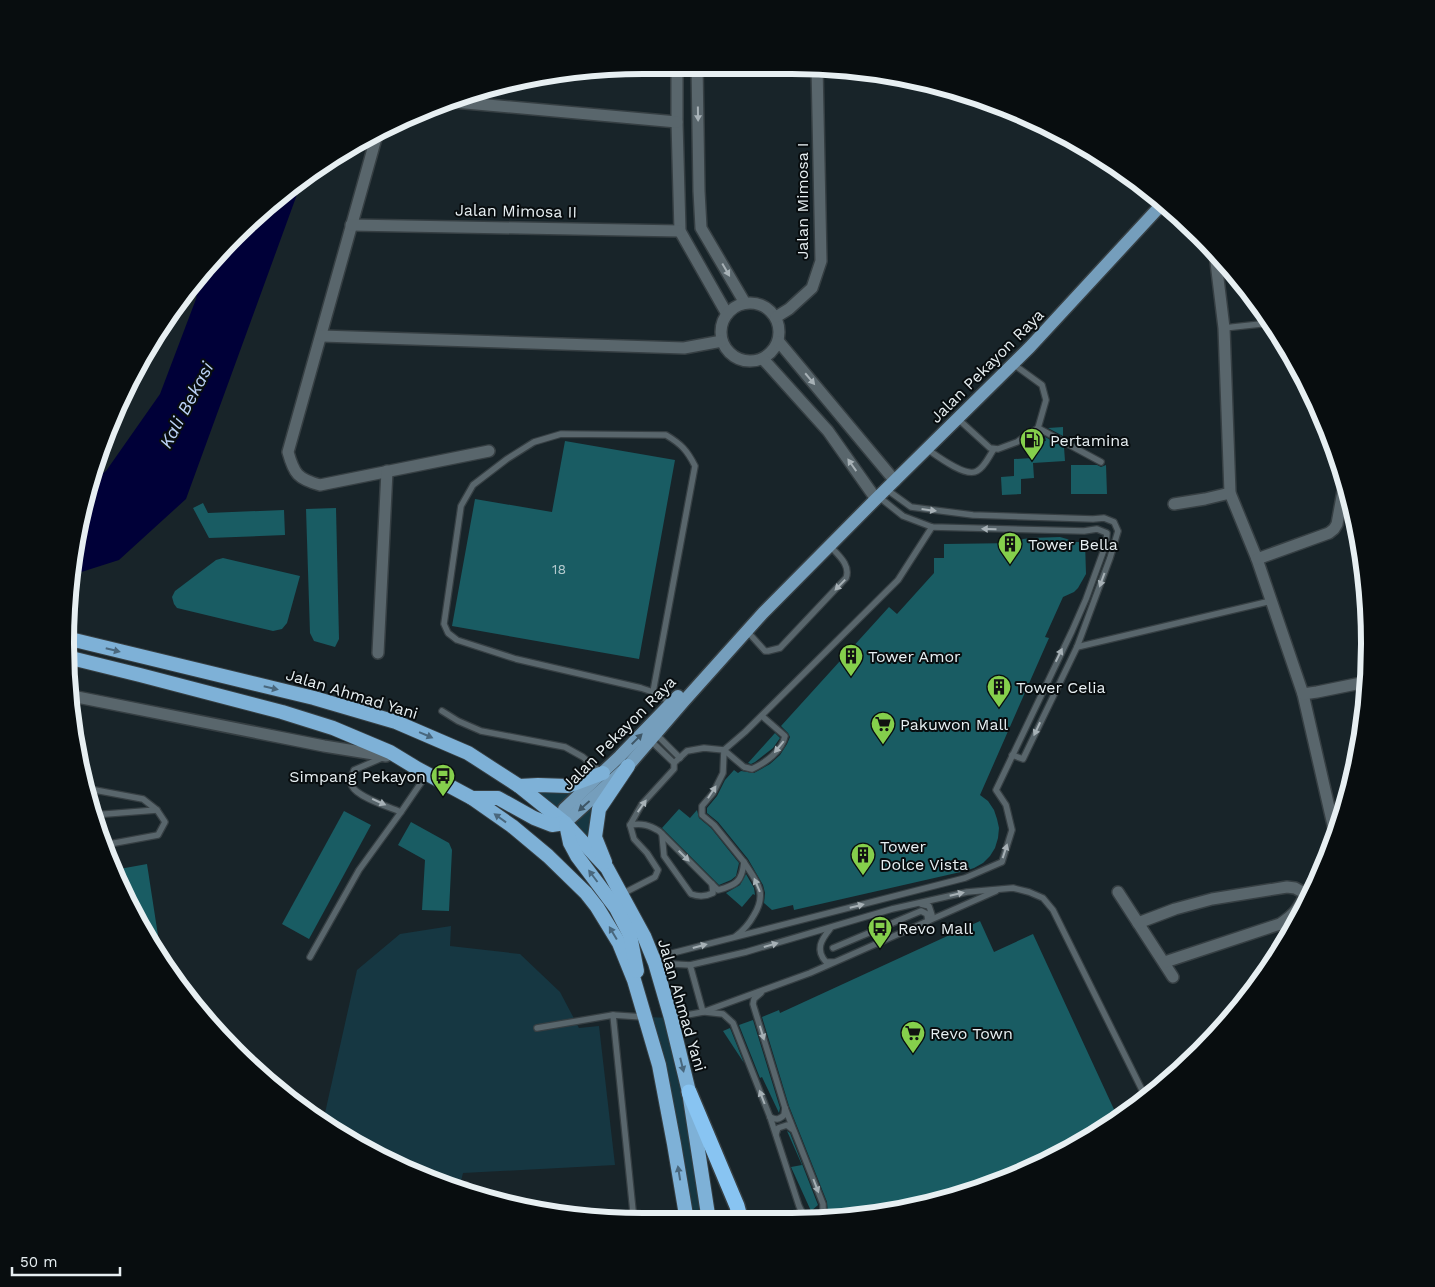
<svg xmlns="http://www.w3.org/2000/svg" width="1435" height="1287" font-family="'Work Sans',sans-serif">
<style>
.green{fill:#163742}
.water{fill:#000038}
.building{fill:#195c63}
.lines{fill:none;stroke-linecap:round;stroke-linejoin:round}
.service-casing{stroke:#363f43;stroke-width:8}
.minor-casing{stroke:#363f43;stroke-width:14}
.primary-casing{stroke:#363f43;stroke-width:15}
.trunk-casing{stroke:#363f43;stroke-width:16}
.motorway-casing{stroke:#363f43;stroke-width:18}
.service{stroke:#59666c;stroke-width:5.5}
.minor{stroke:#59666c;stroke-width:11}
.primary{stroke:#759ebc;stroke-width:12}
.trunk{stroke:#7eb1d7;stroke-width:14}
.motorway{stroke:#88c4f2;stroke-width:15}
.oneway{fill:#a7b1b6}
.oneway2{fill:#49677d}
.oneway3{fill:#3e5666}
.labels{text-anchor:middle;dominant-baseline:central;stroke-width:4;stroke-linejoin:round;paint-order:stroke}
.number-label{font-size:14px;fill:#b4cace}
.street-label{font-size:16px;fill:#e7eff2;stroke:#080d0f}
.poi-label{font-size:16px;fill:#e7eff2;stroke:#080d0f;text-anchor:start}
.water-label{font-size:18px;font-style:italic;fill:#bcd3f7;stroke:#080d0f}
.rim{fill:none;stroke:#e7eff2;stroke-width:6}
</style>
<rect width="100%" height="100%" fill="#182429"/>
<g class="green">
<polygon points="628,766 599,809 595,837 607,868 519,786 568,786"/>
<polygon points="451,926 450,946 520,954 560,992 579,1028 599,1026 615,1165 463,1173 459,1189 388,1162 323,1122 357,970 400,934"/>
<polygon points="646,1017 671,1018 709,1221 687,1221"/>
</g>
<polygon class="water" points="303,178 186,499 119,560 72,575 76,530 94,479 106,471 160,394 196,299 200,276 291,185"/>
<g class="building">
<polygon points="1063,427 1063,436 1048,428"/>
<polygon points="1045,437 1064,447 1065,461 1033,463 1034,478 1021,479 1021,494 1002,495 1001,477 1014,476 1014,459 1032,458 1031,442 1046,441"/>
<polygon points="565,441 675,460 639,659 452,626 475,499 552,512"/>
<polygon points="1071,465 1097,465 1101,467 1106,465 1107,494 1071,494"/>
<polygon points="203,503 208,513 284,510 285,535 209,538 193,508"/>
<polygon points="336,508 339,639 335,647 314,641 310,633 306,509"/>
<polygon points="1060,537 1067,539 1073,542 1085,542 1086,574 1078,588 1074,592 1063,597 1045,637 1049,638 980,795 988,801 994,810 997,819 999,828 998,838 995,848 990,856 983,863 974,868 965,871 794,910 793,905 772,910 764,903 765,893 763,885 748,859 718,822 707,813 707,808 717,796 725,780 734,770 738,773 741,771 754,773 770,764 780,755 787,744 790,737 788,733 781,726 889,607 897,614 934,573 934,558 944,558 944,544 1017,543 1023,539 1031,538"/>
<polygon points="223,558 300,576 287,623 282,629 273,631 177,608 174,604 172,597 175,591 216,560"/>
<polygon points="775,733 780,738 773,748 755,762 751,764 748,763"/>
<polygon points="679,809 690,818 697,810 699,818 711,828 739,863 736,876 731,880 719,885 662,828"/>
<polygon points="344,811 371,825 309,939 282,924"/>
<polygon points="411,822 449,843 452,850 449,911 422,910 425,860 398,845"/>
<polygon points="147,864 161,955 125,900 114,870"/>
<polygon points="746,874 754,888 755,895 753,894 742,907 726,893 740,885"/>
<polygon points="980,921 994,952 1033,934 1118,1118 1047,1162 941,1202 828,1221 826,1217 828,1214 827,1202 789,1106 762,1017 779,1010 780,1013"/>
<polygon points="753,1020 780,1108 779,1113 762,1077 760,1078 739,1025"/>
<polygon points="730,1028 744,1063 723,1031"/>
<polygon points="787,1131 790,1133 818,1205 811,1211 791,1167 802,1165"/>
</g>
<g class="lines">
<defs>
<g id="service">
<polyline points="1224,328 1270,323"/>
<polyline points="957,418 990,448 998,449 1017,442 1038,428 1046,400 1042,385 1013,364"/>
<polyline points="1038,428 1101,462"/>
<path d="M927 449C937 456 966 478 977 471 985 467 989 456 994 449"/>
<polyline points="886,489 911,507 926,509 973,515 1093,519 1104,518 1114,522 1118,531 1110,558 1077,647 1023,759 1012,755"/>
<path d="M747 631 765 651H768L780 648 846 578C851 565 838 555 830 546"/>
<polyline points="1077,647 1271,601"/>
<path d="M653 692 695 466C687 450 681 444 666 435L561 434 534 442 507 459 473 485 461 506 444 624 448 633 457 640 516 659 641 688 653 692 671 703"/>
<polyline points="442,711 458,721 481,731 565,747 583,757 602,773"/>
<polyline points="656,734 680,758"/>
<path d="M382 758 354 770C352 775 349 781 352 786 357 797 389 807 401 812L427 774"/>
<path d="M674 763 687 751 704 748 724 750 744 767 752 769C765 763 782 751 785 736L762 716"/>
<polyline points="84,788 143,799 157,810 165,822 158,835 104,845"/>
<polyline points="93,815 157,810"/>
<path d="M630 825C642 823 649 825 659 831L718 890C737 885 742 881 744 862L714 825 702 815V806L713 793 723 773 724 750 745 732 898 580 932 527"/>
<path d="M662 834 664 856 691 894C699 897 705 897 713 893L712 884"/>
<polyline points="622,894 655,877 658,870 647,853 634,839 630,825 642,804 674,769 674,763 651,741"/>
<polyline points="921,904 929,906 932,915 928,921"/>
<path d="M830 929C821 940 815 950 826 962H833"/>
<path d="M736 936C744 930 749 924 754 915 768 892 756 881 744 862"/>
<polyline points="833,948 921,911 927,914 928,921"/>
<polyline points="310,957 359,870 401,812"/>
<polyline points="653,958 965,878 1002,862 1012,830 1006,805 996,790 1072,631 1086,599 1106,544 1107,533 1097,529 1084,531 932,527 903,516 879,497"/>
<polyline points="657,963 690,965 746,952 892,909 967,892 1013,888 1029,892 1043,898 1053,910 1147,1100"/>
<polyline points="690,965 703,1012"/>
<polyline points="761,993 754,999 753,1004 785,1108 823,1204 823,1214 817,1221"/>
<polyline points="705,1012 723,1014 733,1023 770,1117 799,1206 803,1214 809,1220 813,1221"/>
<polyline points="613,1015 643,1017"/>
<polyline points="671,1018 703,1012 810,973 996,891"/>
<polyline points="537,1028 613,1015 634,1221"/>
<path d="M770 1117C776 1120 779 1120 784 1115L785 1108"/>
<polyline points="776,1134 778,1128 787,1125 792,1129"/>
<polyline points="466,1185 470,1193"/>
</g>
<g id="minor">
<polyline points="677,65 677,122 680,231 727,314"/>
<polyline points="697,65 699,191 701,228 745,303"/>
<polyline points="454,102 677,122"/>
<path d="M378 131C347 238 319 345 288 452 294 474 298 479 320 485L489 451"/>
<polyline points="351,225 680,231"/>
<polyline points="1215,254 1224,328 1230,493 1257,559 1303,694 1336,838"/>
<circle cx="750" cy="332" r="29"/>
<polyline points="776,317 789,309 812,288 821,261 817,66"/>
<polyline points="322,336 684,348 722,341"/>
<polyline points="779,342 895,481"/>
<polyline points="763,359 828,431 876,499"/>
<polyline points="1174,504 1205,499 1230,493"/>
<polyline points="1257,559 1329,533 1334,529 1337,524 1345,480"/>
<polyline points="378,653 387,471"/>
<polyline points="1303,694 1317,692 1366,682"/>
<polyline points="72,696 324,746 386,756"/>
<polyline points="1118,892 1173,977"/>
<polyline points="1138,923 1175,909 1212,899 1287,887 1295,888 1306,894 1311,892"/>
<path d="M1165 962 1280 924C1295 914 1298 909 1306 894"/>
</g>
<g id="primary">
<polyline points="565,823 628,766 684,701 763,613 876,499 1030,347 1164,202"/>
<polyline points="565,823 564,809 620,756 678,696"/>
</g>
<g id="trunk">
<polyline points="66,638 314,698 396,722 468,753 519,786 565,823 607,868 644,936 655,963 671,1018 689,1092 709,1221"/>
<polyline points="67,657 140,675 282,712 333,728 390,752 418,769 472,798 512,826 548,856 586,893 597,907 619,943 634,980 659,1065 674,1144 687,1221"/>
<polyline points="519,786 538,785 568,786 603,773"/>
<polyline points="472,798 498,798 534,818 552,825 565,823"/>
<polyline points="566,824 570,843 577,856 616,908 630,935 637,971"/>
<polyline points="605,862 595,837 599,809 628,766"/>
</g>
<polyline id="motorway" points="689,1092 737,1206 741,1221"/>
</defs>
<use href="#service" class="service-casing"/>
<use href="#minor" class="minor-casing"/>
<use href="#primary" class="primary-casing"/>
<use href="#trunk" class="trunk-casing"/>
<use href="#motorway" class="motorway-casing"/>
<use href="#service" class="service"/>
<use href="#minor" class="minor"/>
<use href="#primary" class="primary"/>
<use href="#trunk" class="trunk"/>
<use href="#motorway" class="motorway"/>
</g>
<defs><path id="oneway-solid" d="M-6-.8H1V-3.2L6.5 0L1 3.2V.8H-6Z" transform="scale(1.25)"/></defs>
<g class="oneway">
<use href="#oneway-solid" transform="translate(698 114) rotate(89)"/>
<use href="#oneway-solid" transform="translate(726 270) rotate(60)"/>
<use href="#oneway-solid" transform="translate(810 379) rotate(50)"/>
<use href="#oneway-solid" transform="translate(852 465) rotate(-125)"/>
<use href="#oneway-solid" transform="translate(929 510) rotate(7)"/>
<use href="#oneway-solid" transform="translate(989 529) rotate(-179)"/>
<use href="#oneway-solid" transform="translate(1102 580) rotate(110)"/>
<use href="#oneway-solid" transform="translate(840 585) rotate(134)"/>
<use href="#oneway-solid" transform="translate(1059 655) rotate(-64)"/>
<use href="#oneway-solid" transform="translate(1037 729) rotate(115)"/>
<use href="#oneway-solid" transform="translate(779 747) rotate(129)"/>
<use href="#oneway-solid" transform="translate(712 792) rotate(-57)"/>
<use href="#oneway-solid" transform="translate(379 802) rotate(24)"/>
<use href="#oneway-solid" transform="translate(642 806) rotate(-55)"/>
<use href="#oneway-solid" transform="translate(1005 851) rotate(-72)"/>
<use href="#oneway-solid" transform="translate(684 856) rotate(45)"/>
<use href="#oneway-solid" transform="translate(757 885) rotate(-113)"/>
<use href="#oneway-solid" transform="translate(957 894) rotate(-13)"/>
<use href="#oneway-solid" transform="translate(857 906) rotate(-14)"/>
<use href="#oneway-solid" transform="translate(771 945) rotate(-16)"/>
<use href="#oneway-solid" transform="translate(700 946) rotate(-15)"/>
<use href="#oneway-solid" transform="translate(762 1033) rotate(73)"/>
<use href="#oneway-solid" transform="translate(762 1097) rotate(-111)"/>
<use href="#oneway-solid" transform="translate(816 1186) rotate(69)"/>
</g>
<g class="oneway2">
<use href="#oneway-solid" transform="translate(113 650) rotate(14)"/>
<use href="#oneway-solid" transform="translate(271 688) rotate(13)"/>
<use href="#oneway-solid" transform="translate(426 735) rotate(23)"/>
<use href="#oneway-solid" transform="translate(500 818) rotate(-144)"/>
<use href="#oneway-solid" transform="translate(593 876) rotate(-127)"/>
<use href="#oneway-solid" transform="translate(613 933) rotate(-121)"/>
<use href="#oneway-solid" transform="translate(682 1065) rotate(76)"/>
<use href="#oneway-solid" transform="translate(679 1173) rotate(-99)"/>
</g>
<g class="oneway3">
<use href="#oneway-solid" transform="translate(637 739) rotate(-45)"/>
<use href="#oneway-solid" transform="translate(584 806) rotate(138)"/>
</g>
<defs>
<symbol id="fuel-pin" viewBox="-11 -11 22 30"><path d="M0 17L-7.5 6A9.5 9.5 0 1 1 7.5 6Z" fill="#85cf4c" stroke="#080d0f"/><path d="M-5.5-6h7V0h2V4h1.3V-2.5L3-4.5l.8-.8L6-3V5H2.5V1h-1V6h-7ZM-4.2-4.7v3.2H.2V-4.7Z" fill="#111"/></symbol>
<symbol id="building-pin" viewBox="-11 -11 22 30"><path d="M0 17L-7.5 6A9.5 9.5 0 1 1 7.5 6Z" fill="#85cf4c" stroke="#080d0f"/><path d="M-4-6H4V6H1V3H-1V6H-4ZM-2.5-4.3h1.7v1.8h-1.7ZM.8-4.3h1.7v1.8H.8ZM-2.5-1h1.7V.8h-1.7ZM.8-1h1.7V.8H.8Z" fill="#111"/></symbol>
<symbol id="supermarket-pin" viewBox="-11 -11 22 30"><path d="M0 17L-7.5 6A9.5 9.5 0 1 1 7.5 6Z" fill="#85cf4c" stroke="#080d0f"/><path d="M-6-5.5h2.5l.6 2H6L4.5 2H-2.5L-4.4-4H-6ZM-1.5 3.2a1.3 1.3 0 1 0 .1 0ZM3 3.2a1.3 1.3 0 1 0 .1 0Z" fill="#111"/></symbol>
<symbol id="bus-pin" viewBox="-11 -11 22 30"><path d="M0 17L-7.5 6A9.5 9.5 0 1 1 7.5 6Z" fill="#85cf4c" stroke="#080d0f"/><path d="M-5-6H5V4H4V6H2V4H-2V6H-4V4H-5ZM-3.5-4V0h7V-4ZM-3.5 1.2v1.5H-2V1.2ZM2 1.2v1.5H3.5V1.2Z" fill="#111"/></symbol>
</defs>
<g fill-rule="evenodd">
<use href="#fuel-pin" x="1018" y="426" width="28" height="38"/>
<use href="#building-pin" x="996" y="530" width="28" height="38"/>
<use href="#building-pin" x="837" y="642" width="28" height="38"/>
<use href="#building-pin" x="985" y="673" width="28" height="38"/>
<use href="#supermarket-pin" x="869" y="710" width="28" height="38"/>
<use href="#bus-pin" x="429" y="762" width="28" height="38"/>
<use href="#building-pin" x="849" y="841" width="28" height="38"/>
<use href="#bus-pin" x="866" y="914" width="28" height="38"/>
<use href="#supermarket-pin" x="899" y="1019" width="28" height="38"/>
</g>
<g class="labels">
<g class="number-label">
<text x="559" y="569">18</text>
</g>
<g class="street-label">
<text transform="translate(802 201) rotate(-90)">Jalan Mimosa I</text>
<text transform="translate(516 211) rotate(1)">Jalan Mimosa II</text>
<text transform="translate(987 366) rotate(-45)">Jalan Pekayon Raya</text>
<text transform="translate(352 694) rotate(17)">Jalan Ahmad Yani</text>
<text transform="translate(619 733) rotate(-45)">Jalan Pekayon Raya</text>
<text transform="translate(682 1005) rotate(74)">Jalan Ahmad Yani</text>
</g>
<g class="poi-label">
<text x="1050" y="440">Pertamina</text>
<text x="1028" y="544">Tower Bella</text>
<text x="868" y="656">Tower Amor</text>
<text x="1016" y="687">Tower Celia</text>
<text x="900" y="724">Pakuwon Mall</text>
<text x="426" y="776" text-anchor="end">Simpang Pekayon</text>
<text x="880" y="846">Tower<tspan x="880" dy="18">Dolce Vista</tspan></text>
<text x="898" y="928">Revo Mall</text>
<text x="930" y="1033">Revo Town</text>
</g>
<g class="water-label">
<text transform="translate(186 405) rotate(-62)">Kali Bekasi</text>
</g>
</g>
<path d="M0 0H1435V1287H0ZM643 74H792A569 569 0 0 1 1361 643V644A569 569 0 0 1 792 1213H643A569 569 0 0 1 74 644V643A569 569 0 0 1 643 74Z" fill="#080d0f" fill-rule="evenodd"/>
<path class="rim" d="M643 74H792A569 569 0 0 1 1361 643V644A569 569 0 0 1 792 1213H643A569 569 0 0 1 74 644V643A569 569 0 0 1 643 74Z"/>
<path d="M12 1267v8h108v-8" fill="none" stroke="#e7eff2" stroke-width="2.5"/>
<text x="20" y="1267" font-size="15" fill="#e7eff2" stroke="#080d0f" stroke-width="4" paint-order="stroke">50 m</text>
</svg>
